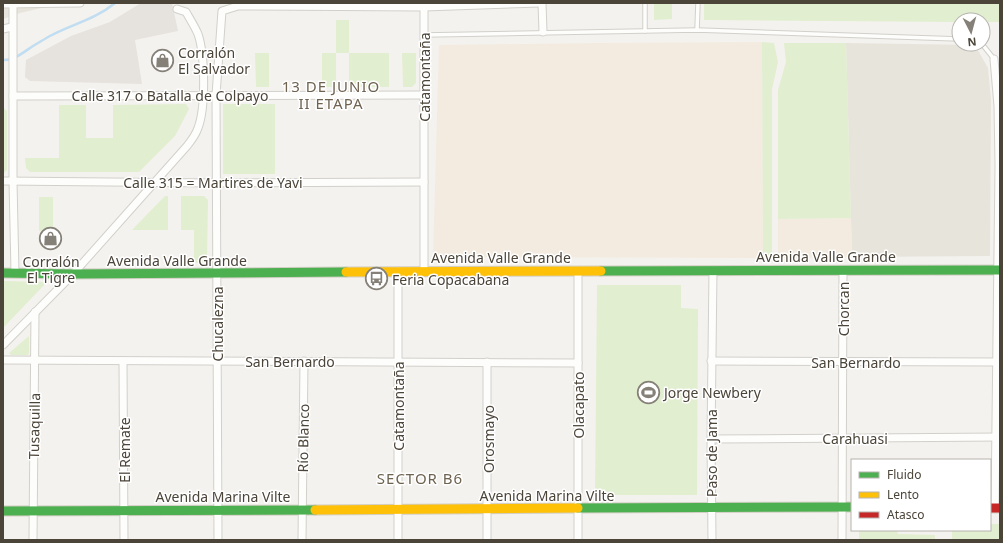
<svg xmlns="http://www.w3.org/2000/svg" width="1003" height="543" font-family="'Noto Sans',sans-serif">
<style>
.residential{fill:#e7e4dc}
.commercial{fill:#f3ebdf}
.industrial{fill:#e6e2de}
.green{fill:#e1eecf}
.lines{fill:none;stroke-linecap:round;stroke-linejoin:round}
.stream{stroke:#c0ddf1;stroke-width:2.5}
.lane-casing{stroke:#d2d0cb;stroke-width:5.5}
.street-casing{stroke:#d2d0cb;stroke-width:9}
.fast-casing{stroke:#d3cfc5;stroke-width:11}
.slow-casing{stroke:#d3cfc5;stroke-width:11}
.jam-casing{stroke:#d3cfc5;stroke-width:11}
.lane{stroke:#fdfdfc;stroke-width:3.5}
.street{stroke:#fdfdfc;stroke-width:7}
.fast{stroke:#4caf50;stroke-width:9}
.slow{stroke:#ffc107;stroke-width:9}
.jam{stroke:#c62828;stroke-width:9}
.labels{text-anchor:middle;dominant-baseline:central;stroke-width:3;stroke-linejoin:round;paint-order:stroke}
.poi-label{font-size:14px;fill:#4b4439;stroke:#fff;text-anchor:start}
.street-label{font-size:14px;fill:#4b4439;stroke:#fff}
.neighbourhood-label{font-size:15px;letter-spacing:1px;fill:#6e6250;stroke:#fff}
</style>
<rect width="100%" height="100%" fill="#f4f2ee"/>
<g class="residential">
<polygon points="16,3 63,3 20,13 3,19 3,8 15,8"/>
<polygon points="846,43 975,45 988,68 991,100 990,256 852,257"/>
</g>
<g class="commercial">
<polygon points="762,42 763,258 457,257 454,256 433,256 439,45 599,43"/>
<polygon points="851,218 852,257 778,258 778,219"/>
</g>
<polygon class="industrial" points="141,3 172,3 178,31 135,40 142,84 30,81 25,77 26,60 71,36 110,22"/>
<g class="green">
<polygon points="654,3 672,3 672,19 654,20"/>
<polygon points="704,3 1000,3 1000,12 999,13 999,22 983,22 983,20 959,20 959,22 704,20"/>
<polygon points="336,20 349,20 349,53 389,53 389,87 349,87 349,53 336,53 336,87 322,87 322,53 336,53"/>
<polygon points="762,42 774,43 778,62 772,89 772,258 763,258"/>
<polygon points="784,43 846,43 851,218 778,219 778,90 786,62"/>
<polygon points="255,53 269,53 269,87 256,87"/>
<polygon points="402,53 416,53 416,83 412,87 403,87"/>
<polygon points="186,104 189,109 175,136 139,172 30,172 26,168 25,158 59,158 59,105 86,105 86,138 113,138 113,105"/>
<rect x="223" y="104" width="52" height="70"/>
<polygon points="3,107 7,111 7,170 3,174"/>
<polygon points="165,196 168,196 168,230 132,230"/>
<polygon points="181,196 204,196 208,200 207,259 204,263 194,263 194,230 181,230"/>
<polygon points="39,197 53,197 53,230 39,231"/>
<polygon points="3,281 47,282 3,328"/>
<polygon points="597,285 681,285 681,308 698,309 697,495 595,495"/>
<polygon points="29,336 29,353 28,355 11,355 9,353"/>
<polygon points="990,524 1000,524 1000,540 952,540 952,530 990,530"/>
<polygon points="859,530 897,530 898,534 935,535 935,540 859,540"/>
</g>
<g class="lines">
<path class="stream" d="M3 60C14 61 25 51 33 46 40 42 46 38 52 35 73 24 96 19 115 3"/>
<defs>
<g id="lane">
<polyline points="697,30 698,3"/>
<polyline points="645,31 645,3"/>
<polyline points="424,35 697,30 959,39"/>
<polyline points="982,44 994,59"/>
</g>
<g id="street">
<polyline points="13,3 13,181 15,273"/>
<polyline points="424,3 424,271"/>
<polyline points="542,3 543,32"/>
<polyline points="3,4 80,3"/>
<polyline points="3,29 12,27"/>
<polyline points="994,59 998,106 999,165 995,508"/>
<polyline points="13,96 424,95"/>
<polyline points="3,181 216,183 424,182"/>
<path d="M3 345 73 274 187 146C191 141 196 134 198 128 206 107 205 55 198 34 195 27 190 19 186 12L177 9"/>
<polyline points="3,360 578,363"/>
<polyline points="123,361 124,540"/>
<polyline points="711,361 1000,362"/>
<polyline points="487,362 487,540"/>
<polyline points="711,439 1000,437"/>
<polyline points="33,540 35,312"/>
<polyline points="218,540 216,95 222,11 238,6 424,7 540,3"/>
<polyline points="302,540 304,361"/>
<polyline points="398,540 398,271"/>
<polyline points="578,540 578,271"/>
<polyline points="712,540 711,439 713,270"/>
<polyline points="842,540 843,270"/>
</g>
<g id="fast">
<polyline points="601,271 1000,270"/>
<polyline points="3,273 73,274 346,272"/>
<polyline points="578,508 852,507"/>
<polyline points="3,511 315,510"/>
</g>
<g id="slow">
<polyline points="346,272 601,271"/>
<polyline points="315,510 578,508"/>
</g>
<polyline id="jam" points="990,508 1000,508"/>
</defs>
<use href="#lane" class="lane-casing"/>
<use href="#street" class="street-casing"/>
<use href="#fast" class="fast-casing"/>
<use href="#slow" class="slow-casing"/>
<use href="#jam" class="jam-casing"/>
<use href="#lane" class="lane"/>
<use href="#street" class="street"/>
<use href="#fast" class="fast"/>
<use href="#slow" class="slow"/>
<use href="#jam" class="jam"/>
</g>
<defs>
<symbol id="shop-ring" viewBox="-11 -11 22 22"><circle r="9.5" fill="#fff" stroke="#868178" stroke-width="1.5"/><path d="M-5-2.5h2.3a2.7 3.5 0 0 1 5.4 0H5L5.5 6h-11ZM-1.5-2.5h3a1.5 2.3 0 0 0-3 0Z" fill="#868178"/></symbol>
<symbol id="bus-ring" viewBox="-11 -11 22 22"><circle r="9.5" fill="#fff" stroke="#868178" stroke-width="1.5"/><path d="M-5-6H5V4H4V6H2V4H-2V6H-4V4H-5ZM-3.5-4V0h7V-4ZM-3.5 1.2v1.5H-2V1.2ZM2 1.2v1.5H3.5V1.2Z" fill="#868178"/></symbol>
<symbol id="stadium-ring" viewBox="-11 -11 22 22"><circle r="9.5" fill="#fff" stroke="#868178" stroke-width="1.5"/><path d="M0-5a6.5 5 0 1 0 0 10a6.5 5 0 1 0 0-10ZM-3.5-1.8h7v3.6h-7Z" fill="#868178"/></symbol>
</defs>
<g fill-rule="evenodd">
<use href="#shop-ring" x="150" y="48" width="25" height="25"/>
<use href="#shop-ring" x="38" y="226" width="25" height="25"/>
<use href="#bus-ring" x="364" y="266" width="25" height="25"/>
<use href="#stadium-ring" x="636" y="380" width="25" height="25"/>
</g>
<g class="labels">
<g class="poi-label">
<text x="178" y="52">Corralón<tspan x="178" dy="16">El Salvador</tspan></text>
<text x="51" y="261" text-anchor="middle">Corralón<tspan x="51" dy="16">El Tigre</tspan></text>
<text x="392" y="279">Feria Copacabana</text>
<text x="664" y="392">Jorge Newbery</text>
</g>
<g class="street-label">
<text transform="translate(424 77) rotate(-90)">Catamontaña</text>
<text x="170" y="95">Calle 317 o Batalla de Colpayo</text>
<text x="213" y="182">Calle 315 = Martires de Yavi</text>
<text x="826" y="256">Avenida Valle Grande</text>
<text x="501" y="257">Avenida Valle Grande</text>
<text x="177" y="260">Avenida Valle Grande</text>
<text transform="translate(843 309) rotate(-90)">Chorcan</text>
<text transform="translate(217 324) rotate(-90)">Chucalezna</text>
<text x="290" y="361">San Bernardo</text>
<text x="856" y="362">San Bernardo</text>
<text transform="translate(578 405) rotate(-90)">Olacapato</text>
<text transform="translate(398 406) rotate(-90)">Catamontaña</text>
<text transform="translate(34 426) rotate(-89)">Tusaquilla</text>
<text transform="translate(303 438) rotate(-89)">Río Blanco</text>
<text x="855" y="438">Carahuasi</text>
<text transform="translate(488 439) rotate(-90)">Orosmayo</text>
<text transform="translate(124 450) rotate(-90)">El Remate</text>
<text transform="translate(711 453) rotate(-90)">Paso de Jama</text>
<text x="547" y="495">Avenida Marina Vilte</text>
<text x="223" y="496">Avenida Marina Vilte</text>
</g>
<g class="neighbourhood-label">
<text x="331" y="86">13 DE JUNIO<tspan x="331" dy="17">II ETAPA</tspan></text>
<text x="420" y="478">SECTOR B6</text>
</g>
</g>
<rect width="1003" height="543" fill="none" stroke="#4b4439" stroke-width="8"/>
<rect x="851" y="459" width="140" height="72" fill="#ffffff" stroke="#b7b4b0"/>
<rect x="859" y="472" width="20" height="6" fill="#4caf50" stroke="#b7b4b0"/>
<text x="887" y="479" font-size="12" fill="#4b4439">Fluido</text>
<rect x="859" y="492" width="20" height="6" fill="#ffc107" stroke="#b7b4b0"/>
<text x="887" y="499" font-size="12" fill="#4b4439">Lento</text>
<rect x="859" y="512" width="20" height="6" fill="#c62828" stroke="#b7b4b0"/>
<text x="887" y="519" font-size="12" fill="#4b4439">Atasco</text>
<g transform="translate(971 32) rotate(174)"><circle r="19" fill="#ffffff" stroke="#b7b4b0"/>
<path d="M0-3L7 15L0 10L-7 15Z" fill="#868178"/>
<text y="-6" font-size="11" font-weight="bold" text-anchor="middle" fill="#4b4439">N</text>
</g>
</svg>
